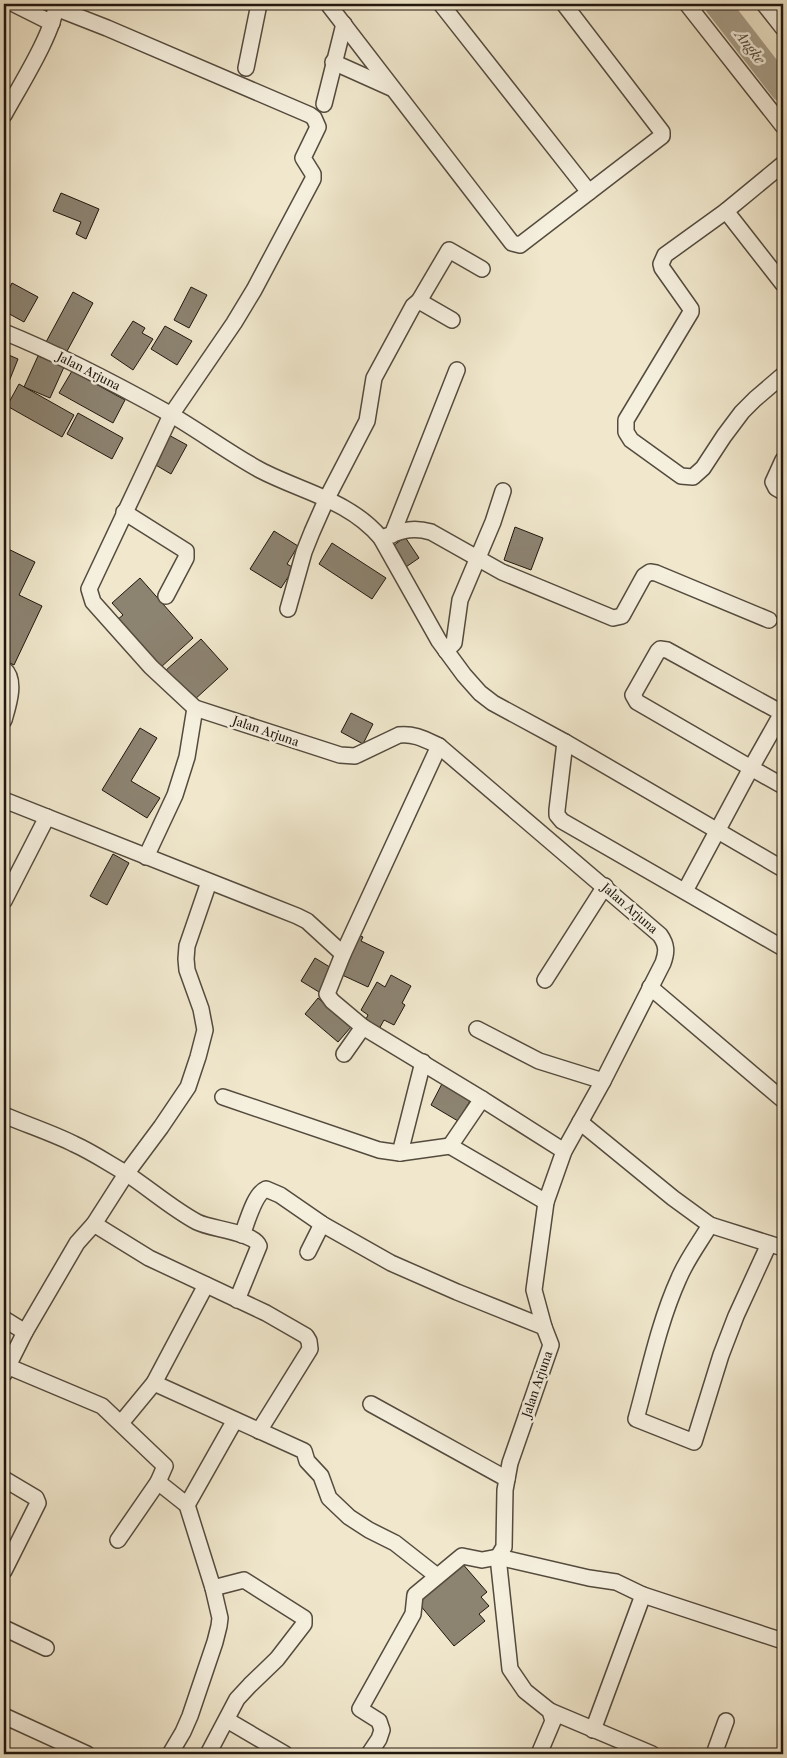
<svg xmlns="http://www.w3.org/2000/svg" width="787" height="1758" font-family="'Libre Caslon Text',serif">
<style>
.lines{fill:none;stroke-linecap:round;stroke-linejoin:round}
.river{stroke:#a9a08c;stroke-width:26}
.building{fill:#8c8371;stroke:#20170f}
.minor-casing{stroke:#544b3e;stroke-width:18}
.minor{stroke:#f5efde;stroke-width:15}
.labels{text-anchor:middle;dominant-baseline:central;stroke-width:5;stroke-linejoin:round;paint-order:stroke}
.street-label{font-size:12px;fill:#20170f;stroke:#f5efde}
.water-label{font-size:14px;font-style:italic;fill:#574e41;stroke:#f5efde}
</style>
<rect width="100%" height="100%" fill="#f0e7cc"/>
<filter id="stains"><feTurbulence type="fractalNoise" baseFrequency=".004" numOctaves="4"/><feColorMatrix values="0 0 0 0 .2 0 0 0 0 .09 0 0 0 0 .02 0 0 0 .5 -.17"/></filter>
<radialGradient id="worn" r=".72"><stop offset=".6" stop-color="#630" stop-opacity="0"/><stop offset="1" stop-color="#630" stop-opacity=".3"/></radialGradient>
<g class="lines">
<polyline class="river" points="717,4 783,89"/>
</g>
<g class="building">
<polygon points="61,193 99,209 86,239 76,234 81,222 53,211"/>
<polygon points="12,283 38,297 24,322 4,311 4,299"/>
<polygon points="191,287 207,295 189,328 174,320"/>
<polygon points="73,292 93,303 66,353 46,342"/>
<polygon points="133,321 145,328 142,333 153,339 133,370 111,355"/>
<polygon points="165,326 192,341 177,365 151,349"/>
<polygon points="4,353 18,359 4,394"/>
<polygon points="38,356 64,367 50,398 24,387"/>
<polygon points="72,371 125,400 113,423 59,393"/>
<polygon points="19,384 74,415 62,437 7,406"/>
<polygon points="78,413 123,438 112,459 67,434"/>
<polygon points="165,433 187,445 171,474 149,461"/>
<polygon points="515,527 543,538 531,570 504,560"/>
<polygon points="274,531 298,546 287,564 294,568 281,588 250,569"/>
<polygon points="405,537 419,558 403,569 389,549"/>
<polygon points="332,543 386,578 372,599 319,564"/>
<polygon points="4,547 35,562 19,595 42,606 14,665 4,660"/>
<polygon points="140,578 193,638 160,668 117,620 123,615 112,603"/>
<polygon points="201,639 228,669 193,701 165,671"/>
<polygon points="351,713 373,724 363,744 341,732"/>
<polygon points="140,728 157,738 131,781 160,798 147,818 102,790"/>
<polygon points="113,854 129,863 107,905 90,896"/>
<polygon points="358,935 363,937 361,941 384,952 368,987 340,974"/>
<polygon points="315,958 333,969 319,992 301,981"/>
<polygon points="391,975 411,986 402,1003 405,1005 394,1025 384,1020 378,1031 364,1023 368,1015 361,1010 377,982 385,987"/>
<polygon points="318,998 351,1027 338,1042 305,1014"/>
<polygon points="445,1078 473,1096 458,1121 431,1105"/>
<polygon points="461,1562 487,1592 481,1597 489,1606 479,1614 485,1621 454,1646 415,1599"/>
</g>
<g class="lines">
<defs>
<g id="minor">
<polyline points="14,4 52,23"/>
<polyline points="328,4 512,243 520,245 662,136 662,132 564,4"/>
<polyline points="441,4 589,192"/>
<polyline points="687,4 783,126"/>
<polyline points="764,4 783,28"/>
<path d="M56 8 107 28 310 115 314 118 318 127 303 158 313 174V179L254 290 234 323 171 415 89 589 93 602 151 667 195 708 340 755 355 756 399 735C414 733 426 740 439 746L660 935C667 945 667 952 663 963L603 1081 564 1151 546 1202 534 1290 544 1327 551 1345 510 1463 505 1490 504 1547 498 1557 510 1669 525 1691 550 1711 553 1721 539 1754"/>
<polyline points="333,62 391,88"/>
<polyline points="246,68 259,4"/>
<polyline points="324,104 344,24"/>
<path d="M4 115C18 89 55 31 56 4"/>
<polyline points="783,164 726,211 665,255 661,264 662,268 691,309 691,312 626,420 626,432 631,440 681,476 693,477 703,468 724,436 742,412 755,399 783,375"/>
<polyline points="726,211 783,284"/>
<polyline points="419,301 449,250 482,269"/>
<path d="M4 332C61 355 116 384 170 414 201 432 229 453 260 470 302 492 349 500 381 538L439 641 464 675 480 693 493 703 565 742 783 869"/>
<polyline points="783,460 773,482 776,488 783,492"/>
<polyline points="124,512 186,551 186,558 166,596"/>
<polyline points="392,535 457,370"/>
<path d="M381 538C400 532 410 526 431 532L502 572 613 618 622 616 644 576 650 572 656 573 769 620"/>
<polyline points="288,609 304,552 312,532 327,498 367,421 374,378 413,306 419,301 452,320"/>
<polyline points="446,651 454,643 460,600 493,522 503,491"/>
<path d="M4 669C17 680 8 706 4 720"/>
<polyline points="782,713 751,768 637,702 633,695 658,651 660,649 667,650 782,713 783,713"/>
<polyline points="565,742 557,810 557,815 562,821 783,948"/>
<polyline points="439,746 343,954 327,994 332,1001 363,1027 482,1099 564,1151"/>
<polyline points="4,800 297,916 307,921 343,954"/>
<polyline points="146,857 175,795 187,757 195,708"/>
<polyline points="685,891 751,768 783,786"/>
<polyline points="4,901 47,817"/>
<polyline points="545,980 605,886"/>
<polyline points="650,987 783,1100"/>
<polyline points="477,1029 539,1061 603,1081"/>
<polyline points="344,1054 363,1027"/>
<polyline points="223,1097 379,1150 400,1153 450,1146"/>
<polyline points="482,1099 450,1146 546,1202"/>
<path d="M4 1115C27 1125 52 1133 74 1144 92 1152 108 1163 124 1172 149 1188 171 1208 197 1222 210 1229 254 1232 259 1246L237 1300"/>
<polyline points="580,1122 673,1198 710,1225 783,1248"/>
<polyline points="400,1153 423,1062"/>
<polyline points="94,1224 149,1258 266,1313 306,1336 309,1341 310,1349 259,1431"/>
<path d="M710 1225C700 1242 687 1259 679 1278 659 1322 649 1372 636 1419L694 1442 721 1355 736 1316 769 1244"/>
<path d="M242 1235C247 1223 254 1194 266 1189L280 1195 322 1224 391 1263 457 1292 544 1327"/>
<polyline points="308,1252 322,1224"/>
<polyline points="4,1319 25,1332"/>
<polyline points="7,1366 102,1406 165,1466 158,1482 118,1540"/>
<polyline points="4,1374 25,1332 77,1243 94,1224 126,1174 161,1127 188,1087 198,1057 205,1030 201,1009 187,970 186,959 187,946 209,882"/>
<polyline points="154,1383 304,1451 307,1461 321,1476 329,1498 349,1517 369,1530 395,1543 437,1576"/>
<polyline points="371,1404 507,1479"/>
<polyline points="121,1423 154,1383 206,1285"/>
<polyline points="4,1479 36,1498 38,1503 4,1571"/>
<polyline points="158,1482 187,1505 213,1588 220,1618 219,1626 215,1642 190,1716 183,1732 170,1754"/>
<polyline points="187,1505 235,1420"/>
<polyline points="4,1628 46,1648"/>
<polyline points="550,1711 652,1754"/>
<polyline points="4,1716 87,1754"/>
<polyline points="227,1720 285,1754"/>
<polyline points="593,1730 643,1595"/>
<polyline points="208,1754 237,1699 250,1685 277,1659 304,1624 304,1618 244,1580 213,1588"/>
<polyline points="369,1754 379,1739 382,1730 379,1721 360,1709 413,1614 415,1595 462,1556 482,1560 498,1557 589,1578 616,1582 643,1595 783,1641"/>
<polyline points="714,1754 726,1721"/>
</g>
</defs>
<use href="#minor" class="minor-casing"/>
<use href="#minor" class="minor"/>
</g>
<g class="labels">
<g class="street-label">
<text transform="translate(89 371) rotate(27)">Jalan Arjuna</text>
<text transform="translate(266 731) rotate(19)">Jalan Arjuna</text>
<text transform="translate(630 908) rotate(41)">Jalan Arjuna</text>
<text transform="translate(537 1384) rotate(-71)">Jalan Arjuna</text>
</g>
<g class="water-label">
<text transform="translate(750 47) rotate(52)">Angke</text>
</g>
</g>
<rect width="787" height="1758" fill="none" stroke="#f0e7cc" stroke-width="20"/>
<rect x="5" y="5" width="777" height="1748" fill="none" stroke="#20170f" stroke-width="2.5"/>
<rect x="10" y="10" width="767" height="1738" fill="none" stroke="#20170f"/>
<rect width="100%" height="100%" filter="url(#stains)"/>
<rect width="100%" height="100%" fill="url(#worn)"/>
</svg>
